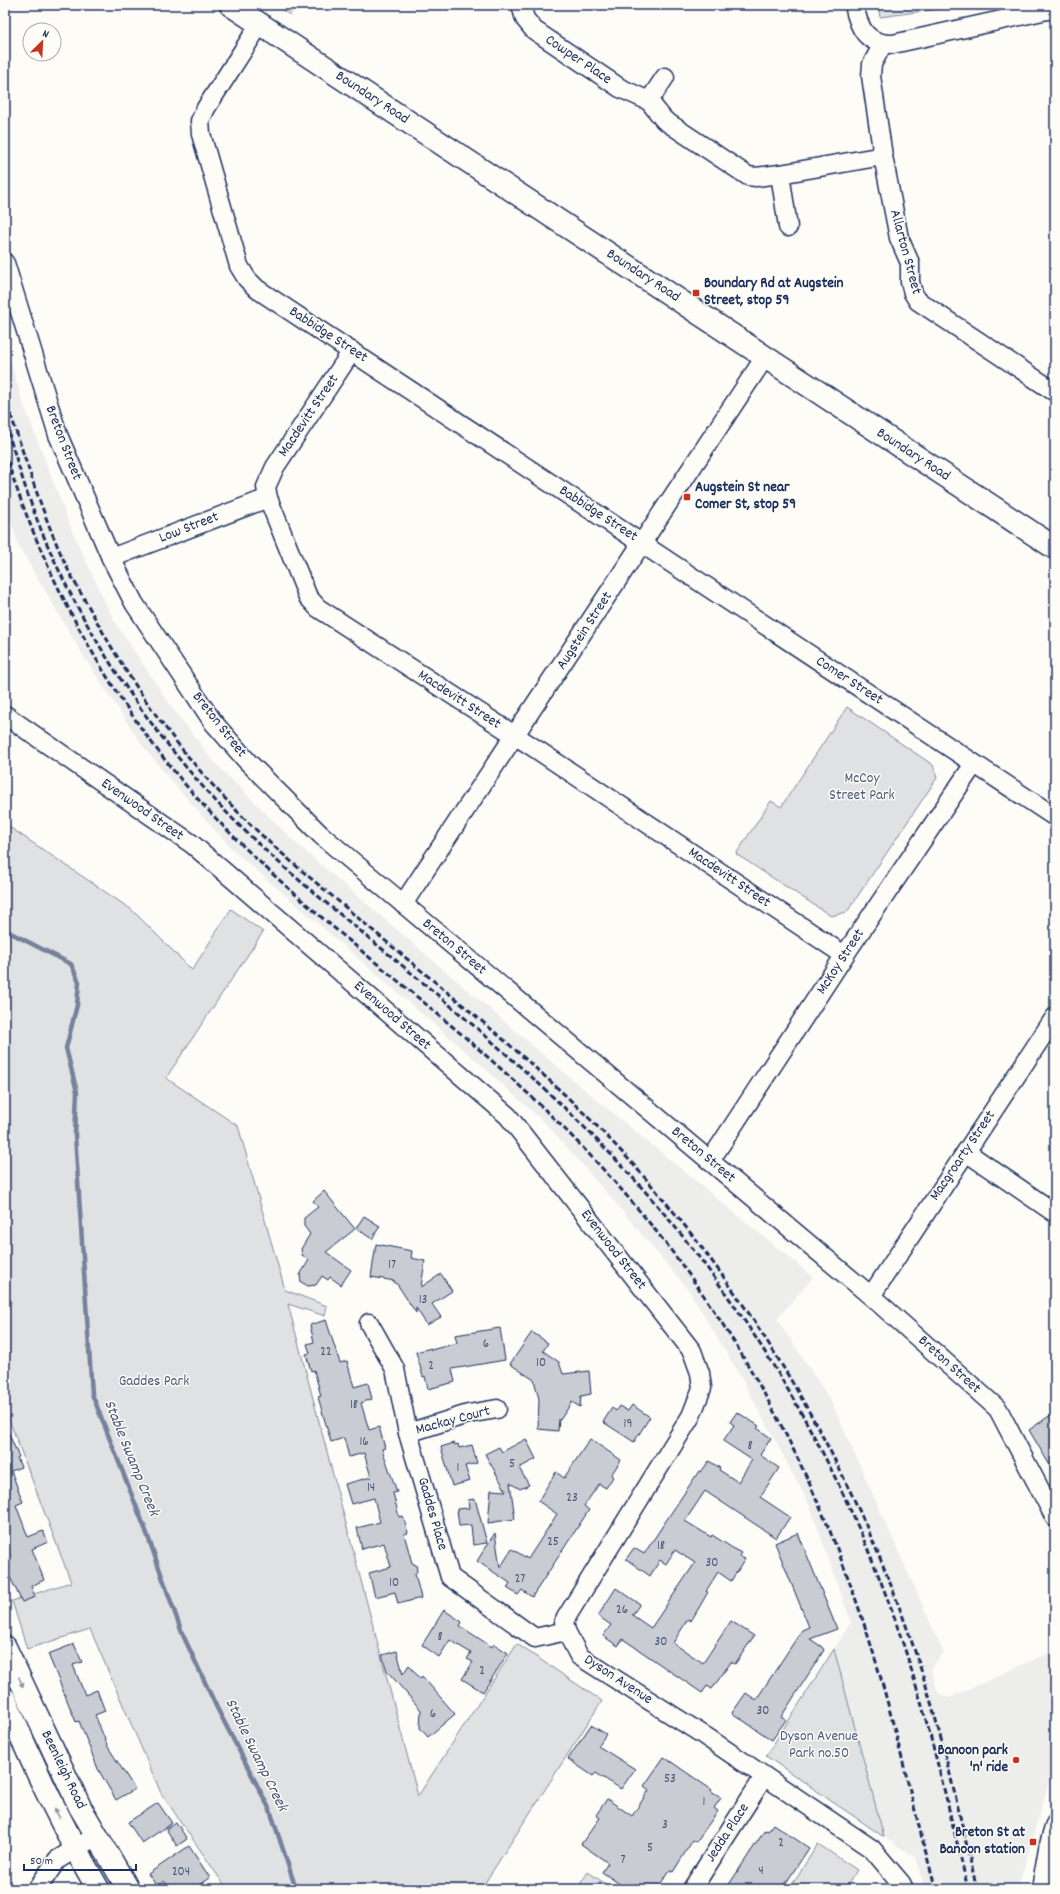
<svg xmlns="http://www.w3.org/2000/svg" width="1060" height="1894" font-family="Dekko,sans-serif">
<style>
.built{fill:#edeeec}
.green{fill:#e0e1e3;stroke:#7e88a0}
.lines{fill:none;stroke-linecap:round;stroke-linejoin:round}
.stream{stroke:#76819c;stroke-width:4.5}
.building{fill:#c9ccd3;stroke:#1b2f5e}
.minor-casing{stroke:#1b2f5e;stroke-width:21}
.major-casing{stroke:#1b2f5e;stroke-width:25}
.minor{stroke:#fdfcf7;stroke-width:18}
.major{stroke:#fdfcf7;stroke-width:22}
.rail{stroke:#1b2f5e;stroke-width:3;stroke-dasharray:6 3;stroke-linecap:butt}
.oneway{fill:#8c96aa}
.poi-dot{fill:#c8321e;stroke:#fdfcf7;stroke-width:1.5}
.labels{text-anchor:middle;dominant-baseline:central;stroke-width:3;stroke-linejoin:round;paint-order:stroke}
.number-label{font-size:13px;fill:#46567b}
.street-label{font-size:15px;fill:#1b2f5e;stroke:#fdfcf7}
.poi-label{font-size:15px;font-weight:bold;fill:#1b2f5e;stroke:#fdfcf7;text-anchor:start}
.park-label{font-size:15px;fill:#4c5c7f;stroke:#fdfcf7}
.water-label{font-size:16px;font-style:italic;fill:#49587d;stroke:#fdfcf7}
</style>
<rect width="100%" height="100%" fill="#fdfcf7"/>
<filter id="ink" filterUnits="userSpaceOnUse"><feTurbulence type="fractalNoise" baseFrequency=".025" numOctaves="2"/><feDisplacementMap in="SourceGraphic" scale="8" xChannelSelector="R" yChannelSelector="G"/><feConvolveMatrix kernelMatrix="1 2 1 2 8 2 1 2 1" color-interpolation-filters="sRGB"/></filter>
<g filter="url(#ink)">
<polygon class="built" points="5,343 22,400 72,531 114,621 171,706 213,761 299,846 580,1086 813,1277 777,1319 831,1401 944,1653 931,1668 938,1693 949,1698 1055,1650 1055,1760 1018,1889 925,1889 916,1858 884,1837 834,1649 851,1622 809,1504 743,1381 690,1292 619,1207 550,1128 481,1065 232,849 174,784 142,745 84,657 18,545 5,501"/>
<g class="green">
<polygon points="275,5 296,5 290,15"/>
<polygon points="878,5 968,5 880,17"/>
<polygon points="847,707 933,765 937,778 847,912 831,916 736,854 771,801 781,807"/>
<polygon points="5,824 132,910 192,970 231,909 263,932 166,1078 238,1126 285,1290 327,1306 325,1316 288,1304 418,1796 517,1644 602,1701 481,1889 227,1889 161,1793 90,1629 27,1649 12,1601 71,1582 5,1409"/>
<polygon points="834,1649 884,1837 766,1756"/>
<polygon points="818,1844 857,1870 845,1889 789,1889"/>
<polygon points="588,1872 613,1889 577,1889"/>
</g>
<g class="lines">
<polyline class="stream" points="5,930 71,964 79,982 77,1005 66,1048 77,1092 75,1135 92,1394 146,1531 182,1633 217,1708 270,1810 296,1889"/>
</g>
<g class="building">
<polygon points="324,1191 355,1229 326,1252 351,1270 341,1285 330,1277 328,1280 322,1276 316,1285 308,1286 301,1282 300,1275 309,1260 302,1255 301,1249 310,1234 304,1226 304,1218 318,1207 313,1201"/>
<polygon points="364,1216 380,1226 372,1239 356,1228"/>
<polygon points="376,1244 412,1251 411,1258 425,1261 421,1287 441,1274 452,1291 432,1304 441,1317 427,1325 416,1308 416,1313 397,1284 394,1283 395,1281 371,1277"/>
<polygon points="326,1320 340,1363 347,1361 354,1387 368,1383 372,1399 361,1403 369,1430 379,1427 385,1448 382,1449 397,1492 393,1493 399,1517 403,1516 408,1533 404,1534 412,1563 416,1565 417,1571 415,1574 421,1598 398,1604 395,1592 375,1597 369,1573 391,1567 384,1543 362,1549 357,1528 380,1522 374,1498 351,1504 345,1484 371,1477 364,1453 349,1457 344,1438 331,1442 318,1397 321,1396 314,1370 311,1371 306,1354 310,1353 307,1344 314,1342 310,1325"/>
<polygon points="500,1328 505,1360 452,1369 455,1382 428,1389 425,1376 423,1377 416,1352 431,1348 431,1350 457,1343 455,1335"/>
<polygon points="532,1332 548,1343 543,1351 559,1362 563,1374 589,1371 591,1394 581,1396 580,1407 572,1402 560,1420 559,1419 558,1431 538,1429 539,1399 534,1380 510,1364"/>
<polygon points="632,1405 650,1417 634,1442 603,1422 612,1408 616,1411 619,1406 628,1411"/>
<polygon points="737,1412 759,1426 757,1428 771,1438 760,1455 779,1468 760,1497 790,1517 776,1538 705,1491 685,1521 711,1537 712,1535 731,1547 741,1553 739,1556 745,1559 731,1581 718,1572 706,1591 708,1592 700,1606 691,1621 688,1619 673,1643 703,1663 731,1621 754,1636 735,1664 731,1662 712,1689 707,1686 702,1693 623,1639 618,1646 603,1636 611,1625 598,1616 616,1588 640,1604 632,1615 651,1628 695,1563 675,1550 666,1564 660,1560 650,1576 626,1559 634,1548 644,1554 699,1471 701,1472 709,1461 720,1468 719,1470 738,1482 752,1460 723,1441 734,1425 730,1422"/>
<polygon points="1055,1412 1055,1474 1029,1430"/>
<polygon points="5,1425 19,1457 17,1458 21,1467 11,1471 23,1502 16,1505 28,1537 43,1531 48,1542 32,1549 44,1580 31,1586 35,1597 22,1602 9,1575 5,1576 5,1563 12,1560 5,1543"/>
<polygon points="526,1439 536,1459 519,1468 529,1485 520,1489 510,1483 515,1519 488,1523 491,1490 506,1491 485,1454 499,1447 502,1452"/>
<polygon points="590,1439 621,1460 611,1475 613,1477 606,1488 599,1484 584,1506 589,1510 532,1597 522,1590 518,1595 507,1588 510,1583 477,1561 495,1533 500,1568 512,1549 528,1559 557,1514 538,1501 556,1472 564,1478"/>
<polygon points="454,1443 455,1445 458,1444 459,1448 472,1445 477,1463 465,1466 470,1481 452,1486 441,1447"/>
<polygon points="475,1499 487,1543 473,1545 471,1525 459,1526 457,1509 469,1508 468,1500"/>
<polygon points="798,1533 837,1629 810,1639 822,1647 824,1650 781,1717 786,1720 772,1740 732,1713 746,1693 756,1700 802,1630 809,1627 775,1543"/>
<polygon points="444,1610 462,1622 460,1626 492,1647 494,1644 508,1653 483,1692 462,1679 473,1662 467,1659 471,1653 450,1640 439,1657 422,1645"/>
<polygon points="74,1644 82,1662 73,1665 85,1695 97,1690 105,1711 95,1715 108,1747 135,1789 116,1800 98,1769 79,1721 76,1722 48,1654"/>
<polygon points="397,1651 403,1674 409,1665 420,1679 422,1676 455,1714 428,1737 420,1728 421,1710 387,1671 382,1655"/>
<polygon points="591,1725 606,1734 598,1746 635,1769 621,1789 596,1773 593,1776 568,1759"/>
<polygon points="664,1757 712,1790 711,1792 721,1798 714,1808 718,1811 696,1842 693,1840 673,1872 670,1870 657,1889 627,1889 602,1872 608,1863 581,1844 600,1818 596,1815 607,1799 632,1816 649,1790 644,1786"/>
<polygon points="158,1803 172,1823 142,1843 128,1822"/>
<polygon points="176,1822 187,1839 177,1846 166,1829"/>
<polygon points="773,1824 809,1848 782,1889 726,1889 765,1830 768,1831"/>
<polygon points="189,1846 210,1878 194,1889 169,1889 164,1881 157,1886 148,1874"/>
</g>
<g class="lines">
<defs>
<g id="minor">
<polyline points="521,5 525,19 534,30 620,88 649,101 664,120 748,176 756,177 780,174 883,156"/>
<path d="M854 5C859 29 866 44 893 44L1047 10H1055"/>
<polyline points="260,24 206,108 200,121 201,134 239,266 247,279 257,289 1055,817"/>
<polyline points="883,44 872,64 871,76 883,156 899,238 910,263 910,282 913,293 918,301 927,307 1055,392"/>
<polyline points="649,101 665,77"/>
<polyline points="780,174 788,227"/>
<polyline points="5,263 58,435 111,558 134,603 213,722 247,761 321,835 871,1296 998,1409 1055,1518"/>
<polyline points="352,351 275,467 266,487 268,498 308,597 318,608 536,749 844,955"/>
<polyline points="111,558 268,498"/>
<polyline points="5,715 192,844 508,1116 692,1351 700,1373 702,1388 691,1416 564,1621 566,1631 579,1656 705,1736 872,1849 901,1883 904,1889"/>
<polyline points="403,904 765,357"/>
<polyline points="966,1152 1055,1213"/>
<polyline points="710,1161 850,947 974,764"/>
<polyline points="871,1296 1055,1017"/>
<polyline points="369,1323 395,1369 408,1433 450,1577 535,1638 566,1631"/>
<polyline points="408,1433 468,1414 497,1409"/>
<polyline points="37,1889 57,1860 96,1836"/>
<polyline points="692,1889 764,1777"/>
<polyline points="1041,1889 1048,1848 1055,1824"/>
</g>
<g id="major">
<polyline points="231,5 1055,548"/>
<polyline points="5,1647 80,1807 128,1889"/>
<path d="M5 1699C32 1765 63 1828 98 1889"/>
</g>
</defs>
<use href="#minor" class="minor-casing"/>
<use href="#major" class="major-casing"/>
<use href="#minor" class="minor"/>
<use href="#major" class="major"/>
<g class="rail">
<path d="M5 397C23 452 40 508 64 561 71 577 81 593 90 609 126 676 170 740 222 795 259 836 302 871 344 906 441 989 545 1067 631 1162 764 1310 863 1486 923 1676 945 1746 960 1818 977 1889"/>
<path d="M5 423C15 454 24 486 36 517 75 618 140 718 213 798 263 853 324 901 381 948 465 1017 548 1087 622 1166 732 1284 820 1427 879 1577 919 1678 943 1784 968 1889"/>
<path d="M5 453C44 580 117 713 208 810 300 909 412 987 511 1078 563 1125 612 1176 656 1231 745 1343 813 1473 859 1609 891 1700 909 1796 936 1889"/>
</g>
</g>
<defs><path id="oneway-solid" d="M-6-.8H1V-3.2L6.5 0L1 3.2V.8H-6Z"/></defs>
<g class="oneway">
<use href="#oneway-solid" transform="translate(21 1682) rotate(66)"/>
<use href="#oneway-solid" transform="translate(57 1813) rotate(-117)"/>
</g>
</g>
<g class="poi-dot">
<rect x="692" y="289" width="8" height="8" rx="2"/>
<rect x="683" y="493" width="8" height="8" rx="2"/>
<circle cx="1016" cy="1760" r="4"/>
<rect x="1029" y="1838" width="8" height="8" rx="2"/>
</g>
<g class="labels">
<g class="number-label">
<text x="392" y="1265">17</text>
<text x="423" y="1300">13</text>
<text x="486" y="1344">6</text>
<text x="326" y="1352">22</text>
<text x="541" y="1363">10</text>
<text x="431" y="1366">2</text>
<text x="354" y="1405">18</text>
<text x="628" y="1424">19</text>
<text x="364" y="1442">16</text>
<text x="750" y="1446">8</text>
<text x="512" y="1464">5</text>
<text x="458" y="1468">1</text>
<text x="371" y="1488">14</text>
<text x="572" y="1498">23</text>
<text x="553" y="1542">25</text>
<text x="661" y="1546">18</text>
<text x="712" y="1563">30</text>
<text x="520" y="1579">27</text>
<text x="394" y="1583">10</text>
<text x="622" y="1610">26</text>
<text x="440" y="1637">8</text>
<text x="661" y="1642">30</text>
<text x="482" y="1671">2</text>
<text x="763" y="1711">30</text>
<text x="433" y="1714">6</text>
<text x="670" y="1779">53</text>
<text x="704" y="1802">1</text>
<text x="665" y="1825">3</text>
<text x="781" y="1843">2</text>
<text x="650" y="1848">5</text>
<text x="623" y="1860">7</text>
<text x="761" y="1871">4</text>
<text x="181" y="1872">204</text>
</g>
<g class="street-label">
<text transform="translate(578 60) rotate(34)">Cowper Place</text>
<text transform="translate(372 98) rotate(33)">Boundary Road</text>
<text transform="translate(905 252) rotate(75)">Allarton Street</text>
<text transform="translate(643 276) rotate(33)">Boundary Road</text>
<text transform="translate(328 335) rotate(33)">Babbidge Street</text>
<text transform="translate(309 416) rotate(-56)">Macdevitt Street</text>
<text transform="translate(63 443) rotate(69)">Breton Street</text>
<text transform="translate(913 455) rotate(33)">Boundary Road</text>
<text transform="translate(598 514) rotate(33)">Babbidge Street</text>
<text transform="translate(189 528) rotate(-21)">Low Street</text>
<text transform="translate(585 631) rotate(-57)">Augstein Street</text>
<text transform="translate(849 681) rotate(33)">Comer Street</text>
<text transform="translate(459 700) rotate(33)">Macdevitt Street</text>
<text transform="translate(219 725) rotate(52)">Breton Street</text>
<text transform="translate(142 810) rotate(35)">Evenwood Street</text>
<text transform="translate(729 878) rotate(34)">Macdevitt Street</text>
<text transform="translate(454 947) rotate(40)">Breton Street</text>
<text transform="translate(841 962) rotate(-57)">McKoy Street</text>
<text transform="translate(392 1016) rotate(41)">Evenwood Street</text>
<text transform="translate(703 1155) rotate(40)">Breton Street</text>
<text transform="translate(963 1156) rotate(-56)">Macgroarty Street</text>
<text transform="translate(613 1250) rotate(52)">Evenwood Street</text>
<text transform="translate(949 1365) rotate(42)">Breton Street</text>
<text transform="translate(453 1421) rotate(-15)">Mackay Court</text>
<text transform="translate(432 1514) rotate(74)">Gaddes Place</text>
<text transform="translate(618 1680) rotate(33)">Dyson Avenue</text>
<text transform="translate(63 1770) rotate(64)">Beenleigh Road</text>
<text transform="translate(728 1833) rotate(-57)">Jedda Place</text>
</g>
<g class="poi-label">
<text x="704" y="284">Boundary Rd at Augstein<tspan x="704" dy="17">Street, stop 59</tspan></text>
<text x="695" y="488">Augstein St near<tspan x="695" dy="17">Comer St, stop 59</tspan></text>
<text x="1008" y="1751" text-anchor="end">Banoon park<tspan x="1008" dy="17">'n' ride</tspan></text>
<text x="1025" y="1833" text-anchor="end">Breton St at<tspan x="1025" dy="17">Banoon station</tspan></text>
</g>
<g class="park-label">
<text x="862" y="779">McCoy<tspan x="862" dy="17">Street Park</tspan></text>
<text x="154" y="1382">Gaddes Park</text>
<text x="819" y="1737">Dyson Avenue<tspan x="819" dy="17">Park no.50</tspan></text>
</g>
<g class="water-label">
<text transform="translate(131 1458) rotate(68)">Stable Swamp Creek</text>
<text transform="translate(256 1755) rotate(64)">Stable Swamp Creek</text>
</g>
</g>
<rect width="1060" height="1894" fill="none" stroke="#fdfcf7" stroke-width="20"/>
<rect x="10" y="10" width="1040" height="1874" fill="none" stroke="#1b2f5e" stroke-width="1.5" filter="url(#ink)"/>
<g transform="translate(42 42) rotate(24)"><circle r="19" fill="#fdfcf7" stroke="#a3aaba"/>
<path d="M0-3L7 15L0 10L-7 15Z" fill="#c8321e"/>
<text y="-6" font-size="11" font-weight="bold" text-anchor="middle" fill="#1b2f5e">N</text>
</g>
<path d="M24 1864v6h112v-6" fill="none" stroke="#1b2f5e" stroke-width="2"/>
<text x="30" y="1864" font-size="12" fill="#1b2f5e" stroke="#fdfcf7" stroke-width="3" paint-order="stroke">50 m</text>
</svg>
